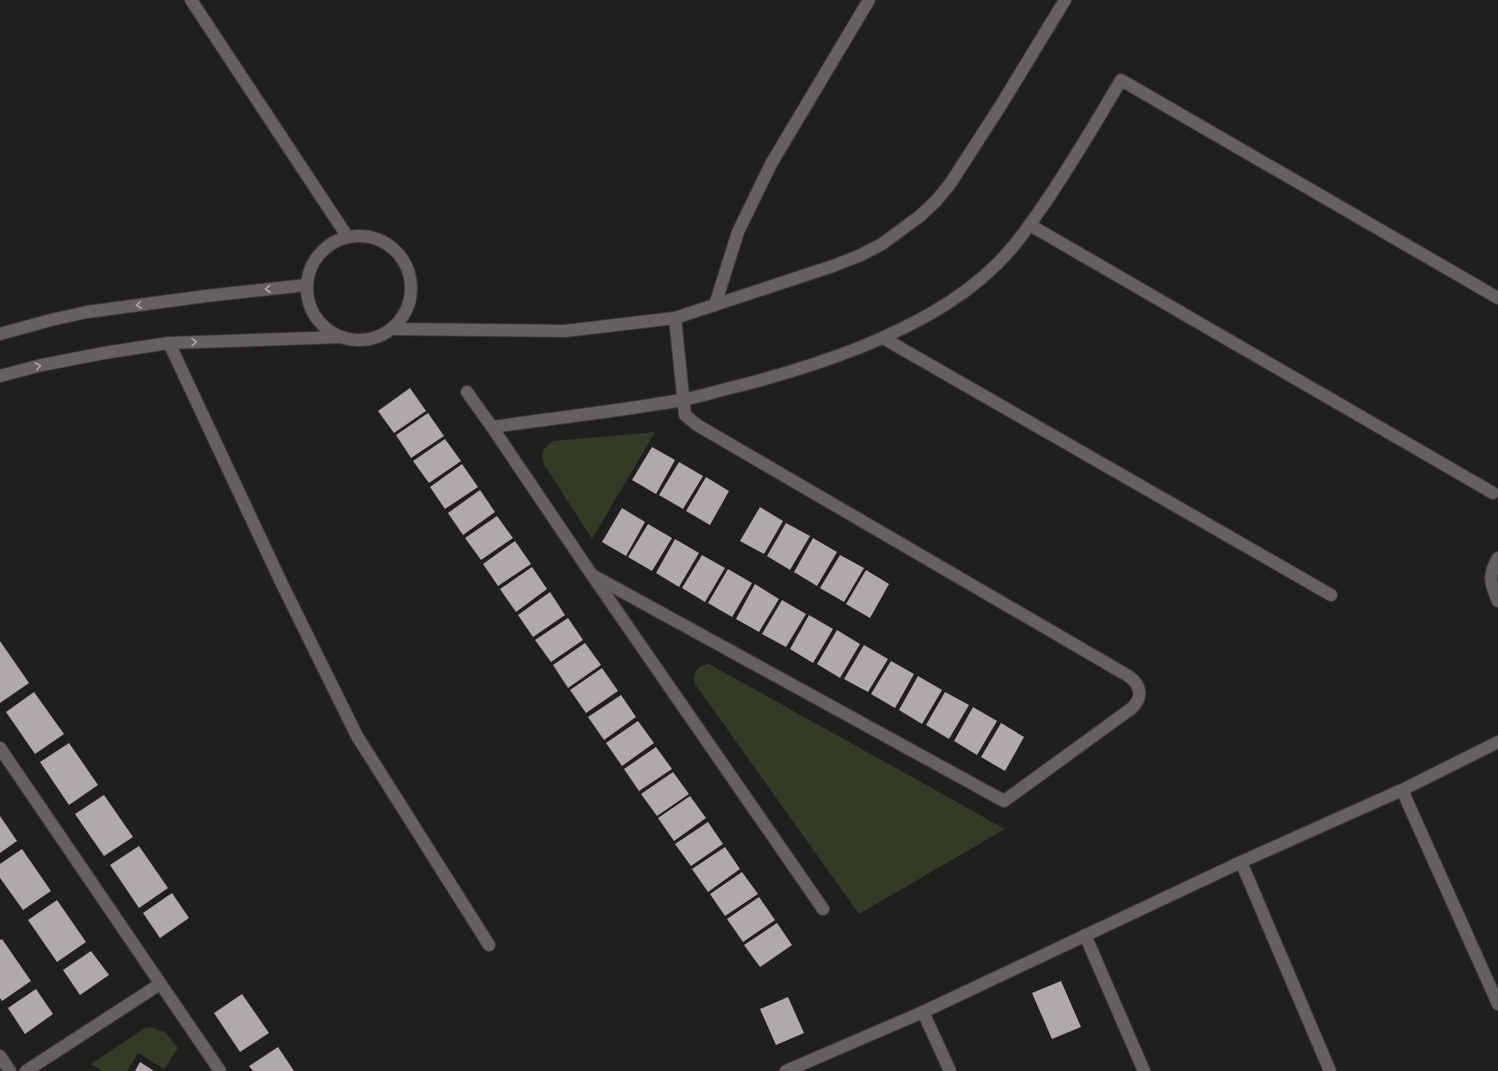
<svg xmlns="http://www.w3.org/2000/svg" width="1498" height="1071" font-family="'Nunito Sans',sans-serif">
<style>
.green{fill:#333b27}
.building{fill:#adaaa9}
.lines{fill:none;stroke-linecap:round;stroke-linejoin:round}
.lane-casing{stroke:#3c3a3a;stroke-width:14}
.street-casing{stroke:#3c3a3a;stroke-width:14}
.lane{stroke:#646160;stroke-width:12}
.street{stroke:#646160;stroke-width:12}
.oneway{stroke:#aeacab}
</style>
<rect width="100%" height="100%" fill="#211f1e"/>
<g class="green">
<path d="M655 432 592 539 544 464C540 453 544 447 553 441Z"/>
<path d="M708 664 711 665 1005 829 859 914 695 684C692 673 697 666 708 664Z"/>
<polygon points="152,1027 166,1033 178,1048 164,1069 138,1053 127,1071 103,1071 91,1064 145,1028"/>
</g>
<g class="building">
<polygon points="410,388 426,411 394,433 378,411"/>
<polygon points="428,413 444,436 411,458 396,435"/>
<polygon points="445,439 461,461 429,483 413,461"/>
<polygon points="652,447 675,460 656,494 632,480"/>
<polygon points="679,462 703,476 683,509 659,495"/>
<polygon points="462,464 478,487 445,509 430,487"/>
<polygon points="706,477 729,491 710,525 686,511"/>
<polygon points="480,490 495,512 463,535 448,513"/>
<polygon points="760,507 783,521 764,554 740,541"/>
<polygon points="622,508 645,522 626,556 602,542"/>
<polygon points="497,516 513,538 481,560 465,538"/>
<polygon points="786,523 810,536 790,570 767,556"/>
<polygon points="648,524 672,538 652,571 628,557"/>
<polygon points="813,538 837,552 817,586 794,572"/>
<polygon points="675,539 699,553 679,587 656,573"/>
<polygon points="515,541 531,564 498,586 483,564"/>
<polygon points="702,555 725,568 705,602 682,588"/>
<polygon points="840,555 864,568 844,602 820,588"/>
<polygon points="532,567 547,589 516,612 500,589"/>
<polygon points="728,569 752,583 732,617 708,603"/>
<polygon points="866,570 889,584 870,618 846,604"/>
<polygon points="755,584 779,599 759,632 736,619"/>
<polygon points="550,592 565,615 533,637 518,615"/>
<polygon points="782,600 806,614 786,647 762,634"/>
<polygon points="809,615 833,629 813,663 790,649"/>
<polygon points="568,618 583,640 551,662 535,640"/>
<polygon points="837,630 860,644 840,678 817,664"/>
<polygon points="0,641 29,683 0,703"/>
<polygon points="585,643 601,665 568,688 553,665"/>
<polygon points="864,645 888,659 868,692 844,679"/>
<polygon points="891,661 914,674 895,708 871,694"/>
<polygon points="602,668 618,691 586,713 570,690"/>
<polygon points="918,676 942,690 922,724 899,710"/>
<polygon points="34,692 64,734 35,754 6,712"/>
<polygon points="945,692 969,705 949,739 926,725"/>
<polygon points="621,695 636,717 604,740 588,717"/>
<polygon points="973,707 997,721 977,755 954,741"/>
<polygon points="638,721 654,743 622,766 606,743"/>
<polygon points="1001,723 1024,737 1005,771 981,757"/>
<polygon points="69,743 98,785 69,805 40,762"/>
<polygon points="656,747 672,769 639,791 624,769"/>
<polygon points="673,772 689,794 657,816 641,794"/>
<polygon points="104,795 133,837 104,856 75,814"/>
<polygon points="690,796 706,818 674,841 658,818"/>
<polygon points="0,816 17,841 0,853"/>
<polygon points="708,822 723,844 691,866 675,844"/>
<polygon points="139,846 168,888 139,908 110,865"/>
<polygon points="725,847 740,869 708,892 692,869"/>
<polygon points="22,849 51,891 23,910 0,878 0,864"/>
<polygon points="742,872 758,894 725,916 710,894"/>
<polygon points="172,893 189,918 160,938 143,913"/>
<polygon points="759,897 775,920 743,942 727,919"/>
<polygon points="57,900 86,942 57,962 28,920"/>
<polygon points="777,923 792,945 760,967 744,945"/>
<polygon points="2,939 31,981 2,1001 0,998 0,940"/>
<polygon points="91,951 109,975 80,995 63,970"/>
<polygon points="1061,981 1081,1027 1052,1039 1032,993"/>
<polygon points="36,989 53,1014 25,1034 8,1008"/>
<polygon points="242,994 269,1033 240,1052 214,1013"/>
<polygon points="788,997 804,1033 776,1045 760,1009"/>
<polygon points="278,1047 294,1071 253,1071 249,1066"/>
<polygon points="140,1062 154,1071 135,1071"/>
</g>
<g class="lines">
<defs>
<polyline id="lane" points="169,343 281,582 357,736 489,945"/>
<g id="street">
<polyline points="191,0 347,236"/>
<polyline points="1030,225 1493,493"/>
<circle cx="359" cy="288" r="52"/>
<polyline points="715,305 738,232 771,164 869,0"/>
<polyline points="392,329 565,331 675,318 833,266 861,255 882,244 920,216 936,201 950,184 1001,105 1065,0"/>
<polyline points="0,334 51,320 87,312 206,296 306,285"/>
<polyline points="883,338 1331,595"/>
<polyline points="0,376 42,365 104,353 169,343 342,337"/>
<polyline points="467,392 492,427 592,575 823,909"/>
<path d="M492 427C555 418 619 411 682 400 698 397 714 392 730 388 775 377 818 364 861 347 909 327 957 303 995 266 1015 247 1031 223 1047 200 1073 161 1097 121 1121 80L1498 298"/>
<path d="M1498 558C1488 575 1490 583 1498 601"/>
<path d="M592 575 1004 801 1132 708C1143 697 1141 686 1130 677L697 425 685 415 675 318"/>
<polyline points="0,748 220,1071"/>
<polyline points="1402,790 1498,1004"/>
<polyline points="1241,862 1330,1071"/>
<polyline points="1085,935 1144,1071"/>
<polyline points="923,1012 950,1071"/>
<polyline points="0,1056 10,1071"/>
<polyline points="26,1071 160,984"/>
<polyline points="786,1071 923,1012 1241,862 1402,790 1498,742"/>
</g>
</defs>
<use href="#lane" class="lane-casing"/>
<use href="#street" class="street-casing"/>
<use href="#lane" class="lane"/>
<use href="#street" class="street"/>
</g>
<defs><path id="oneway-chevron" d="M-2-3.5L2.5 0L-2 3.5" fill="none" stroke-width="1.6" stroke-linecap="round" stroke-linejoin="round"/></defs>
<g class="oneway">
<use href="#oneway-chevron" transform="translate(268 289) rotate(174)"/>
<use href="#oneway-chevron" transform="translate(139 305) rotate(172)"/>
<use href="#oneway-chevron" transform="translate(194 342) rotate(-2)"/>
<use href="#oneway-chevron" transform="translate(38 366) rotate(-14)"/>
</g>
</svg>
